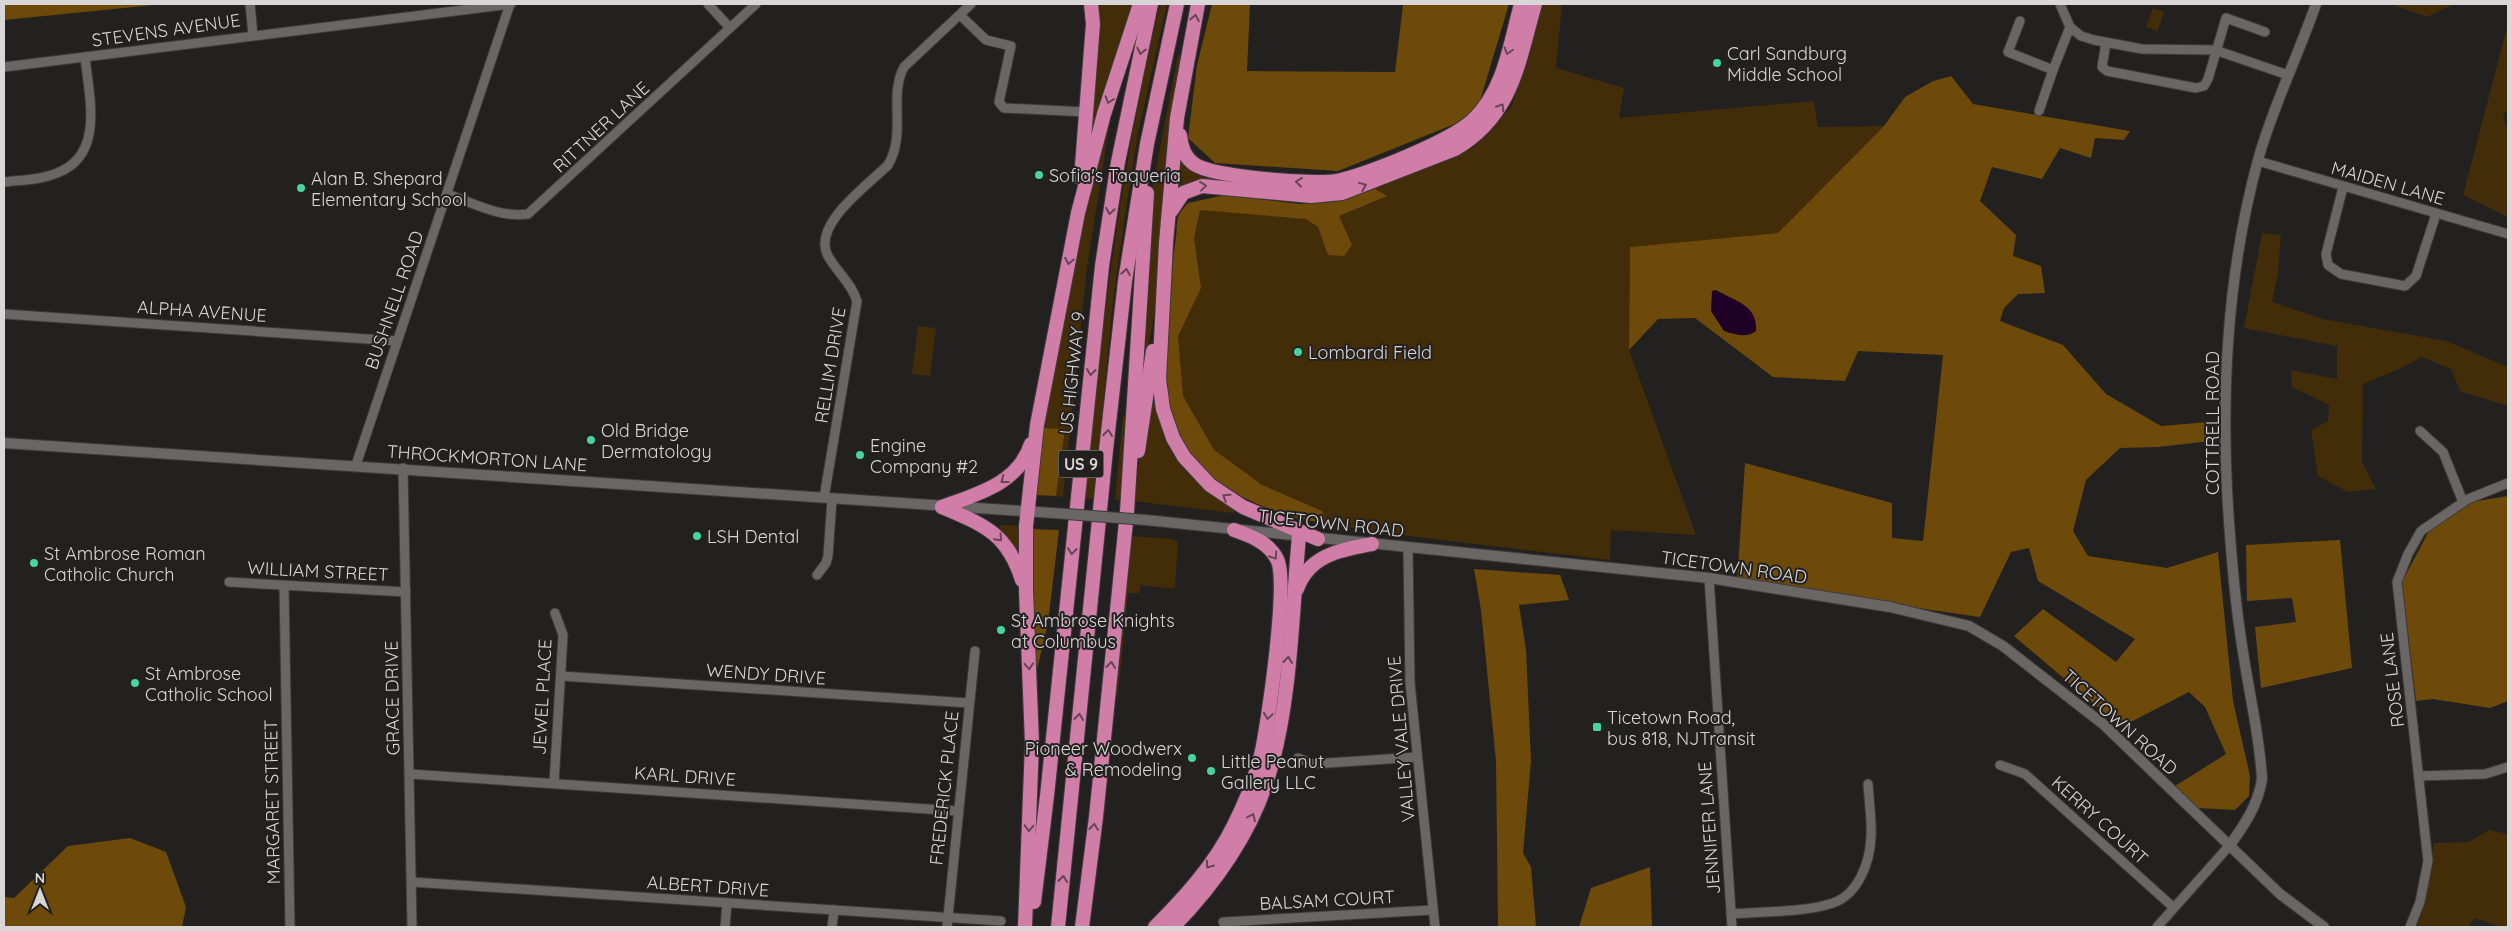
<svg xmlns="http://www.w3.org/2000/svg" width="2512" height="931" font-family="Quicksand,sans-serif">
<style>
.green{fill:#432d09}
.forest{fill:#6d4a09}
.water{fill:#1f0027}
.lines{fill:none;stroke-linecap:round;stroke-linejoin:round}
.minor-casing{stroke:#3e3b3b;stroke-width:11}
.tertiary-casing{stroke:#3e3b3b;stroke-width:12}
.trunk-casing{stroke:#3e3b3b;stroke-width:16}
.minor{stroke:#6a6666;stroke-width:9}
.tertiary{stroke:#6a6666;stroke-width:10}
.trunk{stroke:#d07da8;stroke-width:14}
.tertiary-bridge-casing{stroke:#3e3b3b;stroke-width:12;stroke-linecap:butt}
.tertiary-bridge{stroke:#6a6666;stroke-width:10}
.oneway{stroke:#684556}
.poi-dot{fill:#47d49d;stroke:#232020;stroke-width:2}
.labels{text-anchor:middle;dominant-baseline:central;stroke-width:4;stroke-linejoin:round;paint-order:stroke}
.shield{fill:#232020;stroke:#a29f9f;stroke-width:1}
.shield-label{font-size:16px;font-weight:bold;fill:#d8d6d6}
.street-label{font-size:18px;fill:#d8d6d6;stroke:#232020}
.poi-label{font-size:18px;fill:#d8d6d6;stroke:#232020;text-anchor:start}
</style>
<rect width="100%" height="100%" fill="#232020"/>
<g class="green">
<polygon points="1096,4 1135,4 1090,144"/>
<path d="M1160 4H1167L1138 133 1125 215 1113 300 1094 499 1084 498C1093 434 1097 370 1106 306 1119 204 1136 104 1160 4Z"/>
<polygon points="1541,4 1562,4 1556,68 1624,88 1619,118 1814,101 1818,127 1884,126 1778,233 1630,247 1629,350 1696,535 1611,530 1610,560 1383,533 1293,518 1254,503 1169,411 1188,203 1336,204 1474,147 1512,106"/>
<polygon points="2391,4 2454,4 2427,17"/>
<polygon points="2153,8 2164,12 2158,31 2146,27"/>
<polygon points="2508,24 2508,109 2503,115 2508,131 2508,217 2463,195"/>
<path d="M1178 55 1181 56C1174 99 1167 142 1163 185 1158 249 1160 314 1141 375L1146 243 1155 174Z"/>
<polygon points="1108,120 1110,121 1087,267 1063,497 1056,496 1065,430 1043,428 1091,181"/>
<polygon points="1179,157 1221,177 1221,180 1204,179 1179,187 1177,185"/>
<polygon points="2262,233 2281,235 2278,273 2272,302 2323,319 2446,341 2508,367 2508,406 2460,391 2451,369 2422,357 2399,369 2363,384 2362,462 2376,489 2348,492 2318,476 2311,430 2328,421 2329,405 2292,387 2291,370 2337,379 2337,346 2244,328"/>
<polygon points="918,326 936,328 930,376 912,374"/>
<path d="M1151 382C1158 401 1158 423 1166 442 1179 471 1208 493 1235 508L1233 513 1133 501Z"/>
<polygon points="1123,416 1128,416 1122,500 1115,500"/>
<polygon points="1002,525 1015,525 1021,529 1022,566 1016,550 999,528"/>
<polygon points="1130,536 1173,539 1178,542 1175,587 1173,589 1141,585 1139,593 1128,593 1118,695 1114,695"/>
<polygon points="2489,830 2508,834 2508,927 2501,927 2475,918 2468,927 2416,927 2424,899 2434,843 2469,842"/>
</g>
<g class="forest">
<polygon points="4,4 164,4 4,20"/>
<polygon points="1212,4 1250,4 1247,71 1395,72 1403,5 1509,4 1480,101 1467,119 1338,171 1215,163 1188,138 1197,65"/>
<polygon points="1951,76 1973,104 2130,131 2124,140 2095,138 2091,158 2060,148 2042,179 1992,167 1980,201 2016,235 2013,256 2041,266 2045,293 2018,294 2004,308 2000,321 2063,345 2106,394 2161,426 2208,422 2211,441 2158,447 2120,448 2086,480 2073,531 2088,556 2167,568 2218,552 2233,701 2250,776 2249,796 2235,810 2198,808 2175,786 2226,754 2205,707 2189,692 2121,727 2014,636 2043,609 2116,662 2135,639 2038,581 2029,548 2011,552 1980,617 1737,582 1745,463 1892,503 1892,538 1923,541 1943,355 1858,351 1845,381 1773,377 1695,318 1658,319 1629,350 1630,247 1778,233 1884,126 1905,97 1933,81"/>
<path d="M1375 189 1387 196 1339 216 1352 245 1344 256 1328 255 1318 227 1306 219 1200 210 1194 238 1201 288 1178 336 1183 396 1214 450 1262 485 1322 511 1326 524C1262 512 1186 482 1169 411 1161 376 1167 337 1170 302 1171 280 1173 259 1176 237 1177 231 1176 221 1179 215 1181 211 1185 206 1188 203L1225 195 1300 204 1334 202Z"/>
<polygon points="1043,428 1065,429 1056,496 1035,495"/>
<polygon points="2508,496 2508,701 2490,708 2433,699 2416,701 2402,582 2429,531 2471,502"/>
<polygon points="1032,529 1059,530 1048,623 1036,674"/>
<polygon points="2340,540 2352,668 2261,688 2255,627 2296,622 2292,598 2247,601 2246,545"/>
<polygon points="1474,569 1560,575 1569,600 1519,605 1526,650 1531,761 1523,853 1531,867 1536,927 1498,927 1496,761 1481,610"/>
<polygon points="130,838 166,852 186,907 182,927 4,927 4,897 14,898 68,846"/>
<polygon points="1650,867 1652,927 1579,927 1591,888"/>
</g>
<path class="water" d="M1716 290C1735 301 1758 305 1756 331 1746 339 1735 334 1724 331L1711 311 1712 291Z"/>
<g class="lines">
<defs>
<g id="minor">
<polyline points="250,4 253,35"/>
<polyline points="708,4 730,28"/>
<polyline points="2060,4 2070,27 2081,36 2094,40 2142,49 2215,50 2288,75"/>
<polyline points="960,15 986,40 1011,46 999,102 1004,108 1087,112"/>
<polyline points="2020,21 2008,52 2053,70 2070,27"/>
<polyline points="2106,43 2102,67 2107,71 2196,88 2204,86 2208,79 2226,18 2265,32"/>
<polyline points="4,67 511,4"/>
<polyline points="2039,111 2053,70"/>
<polyline points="2258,161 2508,234"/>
<path d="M4 182C21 180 41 180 57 173 105 155 89 97 85 57"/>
<polyline points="2343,187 2326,254 2328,265 2341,274 2405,286 2416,276 2436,214"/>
<path d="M447 194C473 203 500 218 528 214L756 4"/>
<polyline points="4,314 397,341"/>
<polyline points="2420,431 2443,452 2463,502"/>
<polyline points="356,465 510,4"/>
<polyline points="403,468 412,927"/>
<path d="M824 498 857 301C852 284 837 272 828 256 811 225 868 185 888 165 907 133 888 97 904 67L971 4"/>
<polyline points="1408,548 1410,683 1435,927"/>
<polyline points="817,575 826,563 828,556 832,499"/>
<polyline points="1709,578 1732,927"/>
<polyline points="229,582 406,592"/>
<polyline points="284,586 290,927"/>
<polyline points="561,676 969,703"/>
<polyline points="1298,758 1313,764 1417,757"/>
<polyline points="2000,765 2025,774 2173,907"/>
<polyline points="410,774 957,811"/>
<polyline points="2419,776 2485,774 2508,767"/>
<polyline points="554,783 563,635 555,613"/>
<polyline points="412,882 1001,921"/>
<path d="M1731 914C1764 911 1802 913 1833 903 1859 894 1870 861 1871 837 1872 820 1869 801 1868 784"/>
<polyline points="1223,922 1433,910"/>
<polyline points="725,927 727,903"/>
<polyline points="832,927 834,910"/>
<polyline points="947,927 975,651"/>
<polyline points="2157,927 2230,845"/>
<polyline points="2410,927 2420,902 2428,861 2397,582 2408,554 2421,531 2468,499 2508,483"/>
</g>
<g id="tertiary">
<polyline points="4,443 1053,513"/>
<polyline points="1146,520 1709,578 1890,607 1969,626 2003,646 2103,724 2280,894 2324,927"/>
<path d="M2230 845C2245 824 2258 805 2262 779 2260 739 2250 698 2244 658 2237 617 2233 576 2230 535 2220 411 2225 281 2258 160 2273 106 2298 56 2316 4"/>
</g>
<g id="trunk">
<polyline points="1198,4 1177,118 1166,243 1159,379 1163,409 1173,438 1184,457 1210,485 1243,507 1318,539"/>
<path d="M1180 135C1181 147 1184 157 1194 164 1213 177 1314 185 1337 181 1368 174 1449 142 1472 121 1504 92 1510 44 1521 4"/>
<polyline points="1081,178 1093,24 1091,4"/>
<path d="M1171 211 1183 193 1202 186 1311 196 1342 193 1455 149C1513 115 1518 63 1535 4"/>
<polyline points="1138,451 1153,351"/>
<path d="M942 507C977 494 1018 484 1031 444"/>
<path d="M942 507C984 525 1007 533 1022 580"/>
<path d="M1297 589C1309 555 1340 550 1372 544"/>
<polyline points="1034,902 1047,796 1102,266 1118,162 1151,4"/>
<polyline points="1025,927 1032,743 1026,591 1026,526 1037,425 1078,213 1104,114 1140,4"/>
<polyline points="1058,927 1106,450 1125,281 1147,144 1177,4"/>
<polyline points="1082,927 1096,817 1127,512 1147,193"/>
<path d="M1155 927C1185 897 1215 864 1234 825 1245 803 1255 779 1261 755 1268 725 1289 581 1277 559 1268 542 1251 536 1234 530"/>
<path d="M1173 927C1216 883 1251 834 1269 774 1291 702 1292 612 1299 536"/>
</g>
</defs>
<use href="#minor" class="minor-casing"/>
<use href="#tertiary" class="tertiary-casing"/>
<use href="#trunk" class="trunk-casing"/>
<use href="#minor" class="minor"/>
<use href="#tertiary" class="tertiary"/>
<use href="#trunk" class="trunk"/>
<defs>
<polyline id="tertiary-bridge" points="1053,513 1146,520"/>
</defs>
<use href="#tertiary-bridge" class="tertiary-bridge-casing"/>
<use href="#tertiary-bridge" class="tertiary-bridge"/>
</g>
<defs><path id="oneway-chevron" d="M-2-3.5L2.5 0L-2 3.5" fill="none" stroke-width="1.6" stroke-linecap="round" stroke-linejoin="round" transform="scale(1.25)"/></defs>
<g class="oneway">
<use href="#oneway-chevron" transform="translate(1195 18) rotate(-79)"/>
<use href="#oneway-chevron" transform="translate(1141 51) rotate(102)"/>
<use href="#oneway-chevron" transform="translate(1508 51) rotate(106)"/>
<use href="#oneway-chevron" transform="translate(1109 100) rotate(108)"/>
<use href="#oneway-chevron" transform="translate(1501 107) rotate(-57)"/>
<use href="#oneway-chevron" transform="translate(1299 182) rotate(-173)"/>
<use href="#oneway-chevron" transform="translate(1203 186) rotate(-7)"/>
<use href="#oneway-chevron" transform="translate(1363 186) rotate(-22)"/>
<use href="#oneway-chevron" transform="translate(1110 211) rotate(99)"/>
<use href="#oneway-chevron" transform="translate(1069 261) rotate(101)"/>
<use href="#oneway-chevron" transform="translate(1126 272) rotate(-81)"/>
<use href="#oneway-chevron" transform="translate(1091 372) rotate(96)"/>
<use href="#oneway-chevron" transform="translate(1108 433) rotate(-83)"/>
<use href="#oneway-chevron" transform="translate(1004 480) rotate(143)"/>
<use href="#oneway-chevron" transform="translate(1226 497) rotate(-147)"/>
<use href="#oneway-chevron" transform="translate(999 538) rotate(47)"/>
<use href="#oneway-chevron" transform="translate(1072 551) rotate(96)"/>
<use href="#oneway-chevron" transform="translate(1274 556) rotate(56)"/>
<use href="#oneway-chevron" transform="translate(1288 660) rotate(-84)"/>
<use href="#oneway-chevron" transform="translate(1111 665) rotate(-84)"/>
<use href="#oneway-chevron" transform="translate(1029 666) rotate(86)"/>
<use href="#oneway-chevron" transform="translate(1268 716) rotate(98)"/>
<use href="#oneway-chevron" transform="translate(1079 717) rotate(-84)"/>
<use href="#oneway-chevron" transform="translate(1252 817) rotate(-65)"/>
<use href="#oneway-chevron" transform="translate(1094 827) rotate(-83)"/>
<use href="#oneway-chevron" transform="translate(1029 828) rotate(92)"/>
<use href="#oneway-chevron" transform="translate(1209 865) rotate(125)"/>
<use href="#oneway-chevron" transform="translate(1063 879) rotate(-84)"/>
</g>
<g class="poi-dot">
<circle cx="1717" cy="63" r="5"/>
<circle cx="1039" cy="175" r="5"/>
<circle cx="301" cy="188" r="5"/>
<circle cx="1298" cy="352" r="5"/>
<circle cx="591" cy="440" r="5"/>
<circle cx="860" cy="455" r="5"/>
<circle cx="697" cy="536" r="5"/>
<circle cx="34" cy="563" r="5"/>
<circle cx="1001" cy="630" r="5"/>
<circle cx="135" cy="683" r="5"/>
<rect x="1592" y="722" width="10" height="10" rx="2.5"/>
<circle cx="1192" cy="758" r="5"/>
<circle cx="1211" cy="771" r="5"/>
</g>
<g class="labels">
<rect class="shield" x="1058.5" y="450.5" width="45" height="27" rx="4"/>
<g class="shield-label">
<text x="1081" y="464">US 9</text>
</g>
<g class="street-label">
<text transform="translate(166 30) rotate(-8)">STEVENS AVENUE</text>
<text transform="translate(601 127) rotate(-43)">RITTNER LANE</text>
<text transform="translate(2388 183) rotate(16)">MAIDEN LANE</text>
<text transform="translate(394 300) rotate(-71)">BUSHNELL ROAD</text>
<text transform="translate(202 311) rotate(4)">ALPHA AVENUE</text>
<text transform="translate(830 365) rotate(-81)">RELLIM DRIVE</text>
<text transform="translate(1072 373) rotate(-84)">US HIGHWAY 9</text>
<text transform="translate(2212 423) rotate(-90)">COTTRELL ROAD</text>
<text transform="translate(487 458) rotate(4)">THROCKMORTON LANE</text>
<text transform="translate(1331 523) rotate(6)">TICETOWN ROAD</text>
<text transform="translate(1734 567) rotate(8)">TICETOWN ROAD</text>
<text transform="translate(318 571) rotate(3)">WILLIAM STREET</text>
<text transform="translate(766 674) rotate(4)">WENDY DRIVE</text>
<text transform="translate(2392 680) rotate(-97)">ROSE LANE</text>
<text transform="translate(542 697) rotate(-87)">JEWEL PLACE</text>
<text transform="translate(392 698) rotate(-91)">GRACE DRIVE</text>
<text transform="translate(2120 722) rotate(42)">TICETOWN ROAD</text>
<text transform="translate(1401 739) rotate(-95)">VALLEY VALE DRIVE</text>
<text transform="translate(685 776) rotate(4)">KARL DRIVE</text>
<text transform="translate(944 788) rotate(-84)">FREDERICK PLACE</text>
<text transform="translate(272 802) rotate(-91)">MARGARET STREET</text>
<text transform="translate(2100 820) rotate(42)">KERRY COURT</text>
<text transform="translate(1709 828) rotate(-94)">JENNIFER LANE</text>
<text transform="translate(708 886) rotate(4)">ALBERT DRIVE</text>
<text transform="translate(1327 900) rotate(-3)">BALSAM COURT</text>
</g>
<g class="poi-label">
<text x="1727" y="53">Carl Sandburg<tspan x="1727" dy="21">Middle School</tspan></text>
<text x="1049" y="175">Sofia's Taqueria</text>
<text x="311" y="178">Alan B. Shepard<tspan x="311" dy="21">Elementary School</tspan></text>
<text x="1308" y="352">Lombardi Field</text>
<text x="601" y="430">Old Bridge<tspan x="601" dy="21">Dermatology</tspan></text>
<text x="870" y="445">Engine<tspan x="870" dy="21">Company #2</tspan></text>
<text x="707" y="536">LSH Dental</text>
<text x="44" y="553">St Ambrose Roman<tspan x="44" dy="21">Catholic Church</tspan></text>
<text x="1011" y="620">St Ambrose Knights<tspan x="1011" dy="21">at Columbus</tspan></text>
<text x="145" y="673">St Ambrose<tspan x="145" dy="21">Catholic School</tspan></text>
<text x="1607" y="717">Ticetown Road,<tspan x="1607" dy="21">bus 818, NJTransit</tspan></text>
<text x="1182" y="748" text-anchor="end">Pioneer Woodwerx<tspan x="1182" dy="21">&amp; Remodeling</tspan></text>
<text x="1221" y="761">Little Peanut<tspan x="1221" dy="21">Gallery LLC</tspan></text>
</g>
</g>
<rect width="2512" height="931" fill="none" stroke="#d8d6d6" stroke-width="10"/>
<g transform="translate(40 891)" stroke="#232020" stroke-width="4" paint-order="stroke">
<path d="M0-4L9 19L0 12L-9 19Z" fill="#d8d6d6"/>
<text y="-8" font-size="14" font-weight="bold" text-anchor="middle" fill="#d8d6d6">N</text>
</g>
</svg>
